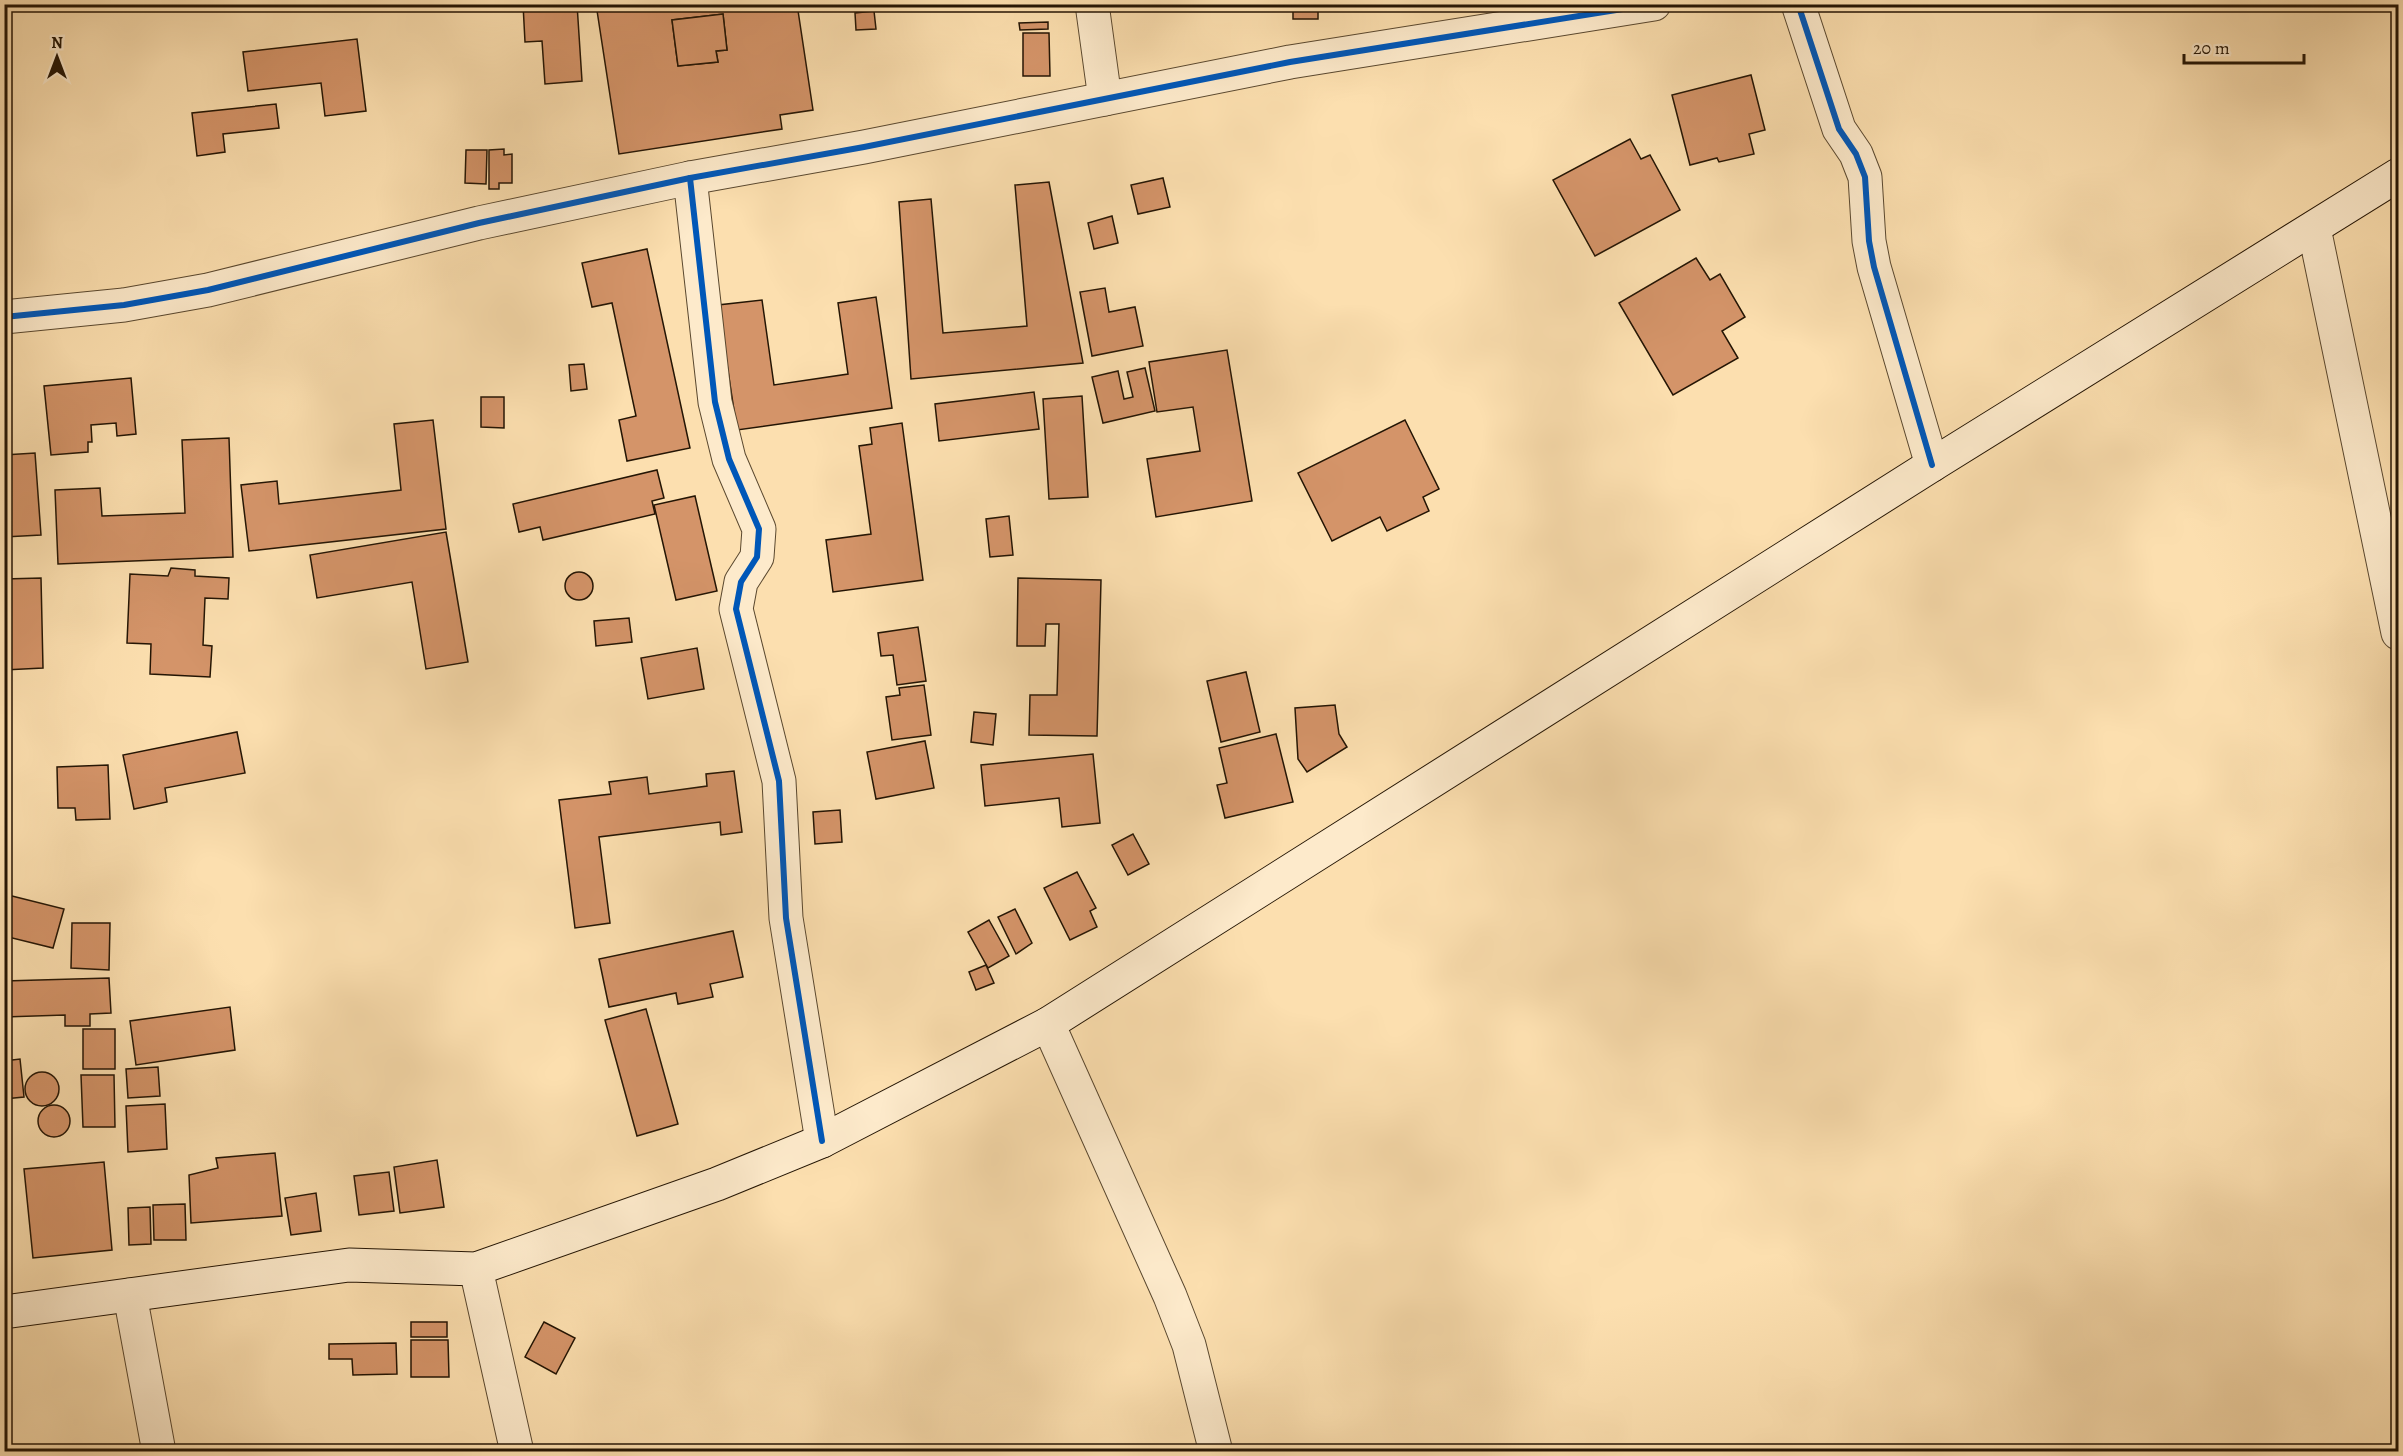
<svg xmlns="http://www.w3.org/2000/svg" width="2403" height="1456" font-family="Alegreya,serif">
<style>
.building{fill:#d49469;stroke:#241504;stroke-width:1.5;fill-rule:evenodd}
.lines{fill:none;stroke-linecap:round;stroke-linejoin:round}
.minor-casing{stroke:#5a482f;stroke-width:35}
.tertiary-casing{stroke:#5a482f;stroke-width:35}
.secondary-casing{stroke:#241504;stroke-width:35}
.minor{stroke:#fdeacb;stroke-width:33}
.tertiary{stroke:#fdeacb;stroke-width:33}
.secondary{stroke:#fdeacb;stroke-width:33}
.cycleway-casing{stroke:#fdeacb;stroke-width:10}
.cycleway{stroke:#0057b8;stroke-width:6}
</style>
<rect width="100%" height="100%" fill="#fcdfaf"/>
<filter id="stains"><feTurbulence type="fractalNoise" baseFrequency=".00333" numOctaves="4"/><feColorMatrix values="0 0 0 0 .2 0 0 0 0 .09 0 0 0 0 .02 0 0 0 .5 -.17"/></filter>
<radialGradient id="worn" r=".72"><stop offset=".6" stop-color="#630" stop-opacity="0"/><stop offset="1" stop-color="#630" stop-opacity=".3"/></radialGradient>
<g class="building">
<polygon points="523,4 577,4 582,81 545,84 542,41 525,42"/>
<path d="M596 4H797L813 110 780 115 782 129 619 154ZM723 14 727 50 716 51 718 62 678 66 672 20Z"/>
<polygon points="1171,4 1203,4 1172,10"/>
<rect x="1293" y="4" width="25" height="15"/>
<polygon points="874,11 876,29 856,30 855,13"/>
<polygon points="723,14 727,50 716,51 718,62 678,66 672,20"/>
<polygon points="1048,22 1048,29 1020,30 1019,23"/>
<polygon points="1023,33 1049,33 1050,76 1023,76"/>
<polygon points="357,39 366,111 325,116 321,83 248,91 243,52"/>
<polygon points="1751,75 1765,130 1749,134 1754,154 1719,162 1717,158 1690,165 1672,95"/>
<polygon points="276,104 279,128 223,134 225,152 197,156 192,113"/>
<polygon points="1630,139 1641,159 1650,155 1680,210 1595,256 1553,180"/>
<polygon points="504,149 504,155 512,154 512,183 499,183 499,189 489,189 489,150"/>
<polygon points="466,150 487,150 486,184 465,183"/>
<polygon points="1163,178 1170,207 1138,214 1131,185"/>
<polygon points="1049,182 1083,363 911,379 899,202 931,199 943,333 1027,326 1015,185"/>
<polygon points="1112,216 1118,243 1094,249 1088,223"/>
<polygon points="647,249 690,448 627,461 619,420 636,416 612,303 592,307 582,263"/>
<polygon points="1696,258 1710,280 1720,274 1745,317 1722,331 1738,358 1673,395 1619,303"/>
<polygon points="1105,288 1109,312 1135,307 1143,346 1092,356 1080,292"/>
<polygon points="876,297 892,408 737,430 718,305 762,300 774,385 848,374 838,303"/>
<polygon points="1227,350 1252,501 1156,517 1147,459 1200,451 1193,407 1157,412 1149,362"/>
<polygon points="584,364 587,389 571,391 569,365"/>
<polygon points="1145,368 1155,411 1103,423 1092,377 1118,371 1124,399 1133,397 1127,372"/>
<polygon points="131,378 136,434 117,436 116,423 91,425 92,442 88,442 88,452 51,455 44,386"/>
<polygon points="1034,392 1039,429 939,441 935,404"/>
<polygon points="1082,396 1088,497 1049,499 1043,399"/>
<polygon points="481,397 504,397 504,428 481,427"/>
<polygon points="433,420 446,529 249,551 241,485 277,481 279,504 401,490 394,424"/>
<polygon points="1405,420 1439,489 1423,497 1429,511 1387,531 1380,517 1332,541 1298,473"/>
<polygon points="902,423 923,580 833,592 826,540 871,534 859,446 872,444 870,428"/>
<polygon points="229,438 233,557 58,564 55,490 100,488 102,516 185,513 182,440"/>
<polygon points="35,453 41,535 4,537 4,455"/>
<polygon points="657,470 664,498 652,501 655,514 543,540 540,527 519,532 513,504"/>
<polygon points="695,496 717,591 676,600 654,505"/>
<polygon points="1009,516 1013,555 990,557 986,519"/>
<polygon points="446,532 468,662 426,669 412,582 317,598 310,555"/>
<polygon points="171,568 195,570 195,576 229,578 228,599 205,598 203,645 212,646 210,677 150,674 151,644 127,643 130,574 168,576"/>
<circle cx="579" cy="586" r="14"/>
<polygon points="41,578 43,668 4,670 4,579"/>
<polygon points="1018,578 1101,580 1097,736 1029,735 1030,695 1057,695 1059,624 1046,624 1045,646 1017,646"/>
<polygon points="629,618 632,642 596,646 594,621"/>
<polygon points="918,627 926,681 897,685 893,655 881,656 878,633"/>
<polygon points="697,648 704,689 648,699 641,658"/>
<polygon points="1246,672 1260,732 1221,742 1207,681"/>
<polygon points="924,685 931,735 892,740 886,697 900,695 899,688"/>
<polygon points="1335,705 1339,734 1347,747 1307,772 1298,759 1295,708"/>
<polygon points="974,712 996,714 993,745 971,742"/>
<polygon points="237,732 245,773 165,788 167,802 134,809 123,755"/>
<polygon points="1276,734 1293,802 1225,818 1217,785 1227,783 1219,748"/>
<polygon points="925,741 934,788 876,799 867,752"/>
<polygon points="1093,754 1100,823 1062,827 1059,798 985,806 981,765"/>
<polygon points="108,765 110,819 76,820 75,808 58,808 57,767"/>
<polygon points="734,771 742,832 721,835 720,822 599,837 610,923 575,928 559,800 611,794 609,782 647,777 649,794 707,786 706,774"/>
<polygon points="840,810 842,842 815,844 813,812"/>
<polygon points="1133,834 1149,864 1128,875 1112,845"/>
<polygon points="1077,872 1096,908 1090,911 1097,927 1070,940 1044,888"/>
<polygon points="4,894 64,909 53,948 4,936"/>
<polygon points="1015,909 1032,943 1016,954 998,917"/>
<polygon points="989,920 1009,956 988,968 968,932"/>
<polygon points="72,923 110,923 109,970 71,968"/>
<polygon points="733,931 743,977 710,984 713,997 678,1004 676,993 609,1007 599,959"/>
<polygon points="986,965 994,983 976,990 969,972"/>
<polygon points="109,978 111,1013 90,1014 90,1026 65,1026 65,1015 4,1017 4,981"/>
<polygon points="230,1007 235,1050 136,1065 130,1021"/>
<polygon points="646,1009 678,1124 637,1136 605,1020"/>
<rect x="83" y="1029" width="32" height="40"/>
<polygon points="20,1059 24,1097 4,1099 4,1061"/>
<polygon points="158,1067 160,1096 128,1098 126,1069"/>
<circle cx="42" cy="1089" r="17"/>
<polygon points="81,1075 114,1075 115,1127 83,1127"/>
<polygon points="165,1104 167,1149 128,1152 126,1106"/>
<circle cx="54" cy="1121" r="16"/>
<polygon points="275,1153 282,1216 191,1223 189,1175 218,1168 216,1158"/>
<polygon points="437,1160 444,1207 400,1213 394,1167"/>
<polygon points="104,1162 112,1250 33,1258 24,1169"/>
<polygon points="389,1172 394,1211 359,1215 354,1176"/>
<polygon points="316,1193 321,1231 291,1235 285,1198"/>
<polygon points="185,1204 186,1240 154,1240 153,1205"/>
<polygon points="150,1207 151,1244 129,1245 128,1208"/>
<rect x="411" y="1322" width="36" height="15"/>
<polygon points="544,1322 575,1338 556,1374 525,1357"/>
<polygon points="411,1340 448,1340 449,1377 411,1377"/>
<polygon points="396,1343 397,1374 353,1375 352,1359 329,1359 329,1344"/>
</g>
<g class="lines">
<defs>
<g id="minor">
<polyline points="1092,4 1105,99"/>
<polyline points="1798,4 1839,129 1856,154 1865,177 1869,241 1874,267 1932,465"/>
<polyline points="690,178 715,402 729,459 759,529 757,557 741,582 736,609 779,781 786,918 822,1141"/>
<polyline points="2314,228 2398,633"/>
<polyline points="4,317 124,305 208,290 479,223 690,178 864,147 1290,62 1654,4"/>
<polyline points="1048,1024 1170,1296 1189,1345 1216,1452"/>
<polyline points="476,1269 517,1452"/>
</g>
<polyline id="tertiary" points="130,1295 159,1452"/>
<polyline id="secondary" points="4,1312 349,1265 476,1269 717,1184 822,1141 1048,1024 1932,465 2398,175"/>
</defs>
<use href="#minor" class="minor-casing"/>
<use href="#tertiary" class="tertiary-casing"/>
<use href="#secondary" class="secondary-casing"/>
<use href="#minor" class="minor"/>
<use href="#tertiary" class="tertiary"/>
<use href="#secondary" class="secondary"/>
<defs>
<g id="cycleway">
<polyline points="1798,4 1839,129 1856,154 1865,177 1869,241 1874,267 1932,465"/>
<polyline points="690,178 715,402 729,459 759,529 757,557 741,582 736,609 779,781 786,918 822,1141"/>
<polyline points="4,317 124,305 208,290 479,223 690,178 864,147 1290,62 1654,4"/>
</g>
</defs>
<use href="#cycleway" class="cycleway-casing"/>
<use href="#cycleway" class="cycleway"/>
</g>
<rect width="2403" height="1456" fill="none" stroke="#fcdfaf" stroke-width="24"/>
<rect x="6" y="6" width="2391" height="1444" fill="none" stroke="#241504" stroke-width="3"/>
<rect x="12" y="12" width="2379" height="1432" fill="none" stroke="#241504" stroke-width="1.5"/>
<g transform="translate(57 57)" stroke="#fdeacb" stroke-width="4.5" paint-order="stroke">
<path d="M0-4.5L10 22L0 15L-10 22Z" fill="#241504"/>
<text y="-9" font-size="16" font-weight="bold" text-anchor="middle" fill="#241504">N</text>
</g>
<path d="M2184 54v9h120v-9" fill="none" stroke="#241504" stroke-width="3"/>
<text x="2193" y="54" font-size="18" fill="#241504" stroke="#fdeacb" stroke-width="4.5" paint-order="stroke">20 m</text>
<rect width="100%" height="100%" filter="url(#stains)"/>
<rect width="100%" height="100%" fill="url(#worn)"/>
</svg>
